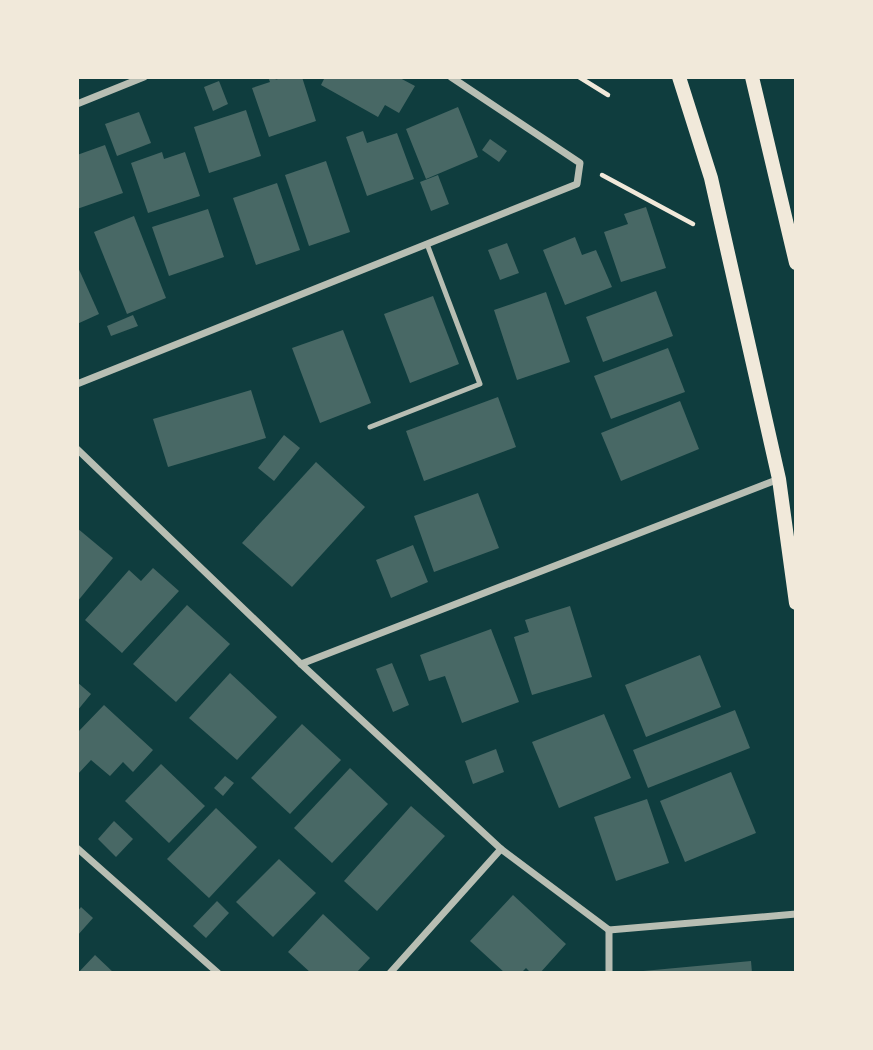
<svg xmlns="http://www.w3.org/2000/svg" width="873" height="1050" font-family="'DejaVu Sans',sans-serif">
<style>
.building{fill:#486865}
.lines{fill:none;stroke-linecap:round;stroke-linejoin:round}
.path{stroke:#f1e9da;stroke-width:4.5}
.service{stroke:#b8beb3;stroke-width:5}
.minor{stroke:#b8beb3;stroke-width:7}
.secondary{stroke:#f1e9da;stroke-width:14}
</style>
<rect width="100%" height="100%" fill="#0f3d3e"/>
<g class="building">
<polygon points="268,77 280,77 275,80 284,77 302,77 316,121 269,137 252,88 270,82"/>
<polygon points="325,77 398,77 415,86 399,113 385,105 378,117 321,85"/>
<polygon points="219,81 228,104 213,111 204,87"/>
<polygon points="458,107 478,157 426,179 406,129"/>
<polygon points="246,110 261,156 209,173 194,127"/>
<polygon points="139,112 151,143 117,156 105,124"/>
<polygon points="363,131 367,143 397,133 414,179 367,196 346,137"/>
<polygon points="490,139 507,151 499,162 482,150"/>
<polygon points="105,145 123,193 77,209 77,155"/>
<polygon points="162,152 164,159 185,152 200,196 148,213 131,163"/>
<polygon points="326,161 350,232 309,246 285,175"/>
<polygon points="438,175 449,204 431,211 420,182"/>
<polygon points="277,183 300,250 256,265 233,198"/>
<polygon points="646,207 666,268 621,282 604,232 628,224 624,214"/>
<polygon points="208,209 224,257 169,276 152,227"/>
<polygon points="134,216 166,298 127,314 94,232"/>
<polygon points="575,237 582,255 596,250 612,287 565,305 543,250"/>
<polygon points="507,243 519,273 500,280 488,250"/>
<polygon points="77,265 99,314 77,324"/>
<polygon points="656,291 673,336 603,362 586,317"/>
<polygon points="546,292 570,362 517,380 494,310"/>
<polygon points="433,296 459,364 410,383 384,314"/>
<polygon points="133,315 138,326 111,336 107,326"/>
<polygon points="343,330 371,403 320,423 292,348"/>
<polygon points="668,348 685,392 611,419 594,376"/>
<polygon points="251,390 266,438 168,467 153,419"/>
<polygon points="498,397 516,447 424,481 406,431"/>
<polygon points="680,401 699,449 621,481 601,433"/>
<polygon points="284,435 300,448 274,481 258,468"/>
<polygon points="316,462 365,507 292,587 242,543"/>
<polygon points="478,493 499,548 434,572 414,516"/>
<polygon points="77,528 113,558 77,602"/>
<polygon points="413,545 428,582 391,598 376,560"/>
<polygon points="153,568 179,591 122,653 85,620 129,570 141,581"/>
<polygon points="187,605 230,644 176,702 133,664"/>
<polygon points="570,606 592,677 532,695 514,637 529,632 525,620"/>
<polygon points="491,629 519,702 462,723 445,676 429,681 420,655"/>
<polygon points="700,655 721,707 646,737 625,685"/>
<polygon points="392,663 409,705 393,712 376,669"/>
<polygon points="230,673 277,717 237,760 189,718"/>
<polygon points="77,682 91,694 77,711"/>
<polygon points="104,705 153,750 133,772 123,762 110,776 91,760 77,775 77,733"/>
<polygon points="735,710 750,748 648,788 633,750"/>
<polygon points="604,714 631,778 559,808 532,742"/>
<polygon points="302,724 341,760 290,814 251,778"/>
<polygon points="496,749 504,772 473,784 465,761"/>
<polygon points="161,764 205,806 169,843 125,801"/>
<polygon points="350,768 388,804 332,863 294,828"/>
<polygon points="731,772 756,833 685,862 660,801"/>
<polygon points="225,776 234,783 223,796 214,788"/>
<polygon points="647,799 669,863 616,881 594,817"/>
<polygon points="411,806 445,836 377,911 344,881"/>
<polygon points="216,808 257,847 209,898 167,859"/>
<polygon points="114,821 133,839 116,857 98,839"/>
<polygon points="279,859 316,893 273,937 236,902"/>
<polygon points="513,895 566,944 540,973 531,973 526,968 521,973 505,973 470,941"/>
<polygon points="217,901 229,913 206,938 193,926"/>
<polygon points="81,907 93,918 77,936 77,912"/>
<polygon points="323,914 370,958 356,973 311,973 288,952"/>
<polygon points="95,955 114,973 78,973"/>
<polygon points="751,961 752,973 643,973 643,971"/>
</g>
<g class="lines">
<g class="path">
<polyline points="579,77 608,95"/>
<polyline points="602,175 693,224"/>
</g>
<polyline class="service" points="370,427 480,384 427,244"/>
<g class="minor">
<polyline points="77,104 144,77"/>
<polyline points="77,384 577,184 580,163 451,77"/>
<polyline points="77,449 301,664 501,849 609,930 796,914"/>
<polyline points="301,664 779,479"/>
<polyline points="77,848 218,973"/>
<polyline points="609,930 609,973"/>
<polyline points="390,973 501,849"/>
</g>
<g class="secondary">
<polyline points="679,77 711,178 779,479 796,603"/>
<polyline points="752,77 796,263"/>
</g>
</g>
<rect width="873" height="1050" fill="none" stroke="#f1e9da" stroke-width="158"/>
</svg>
